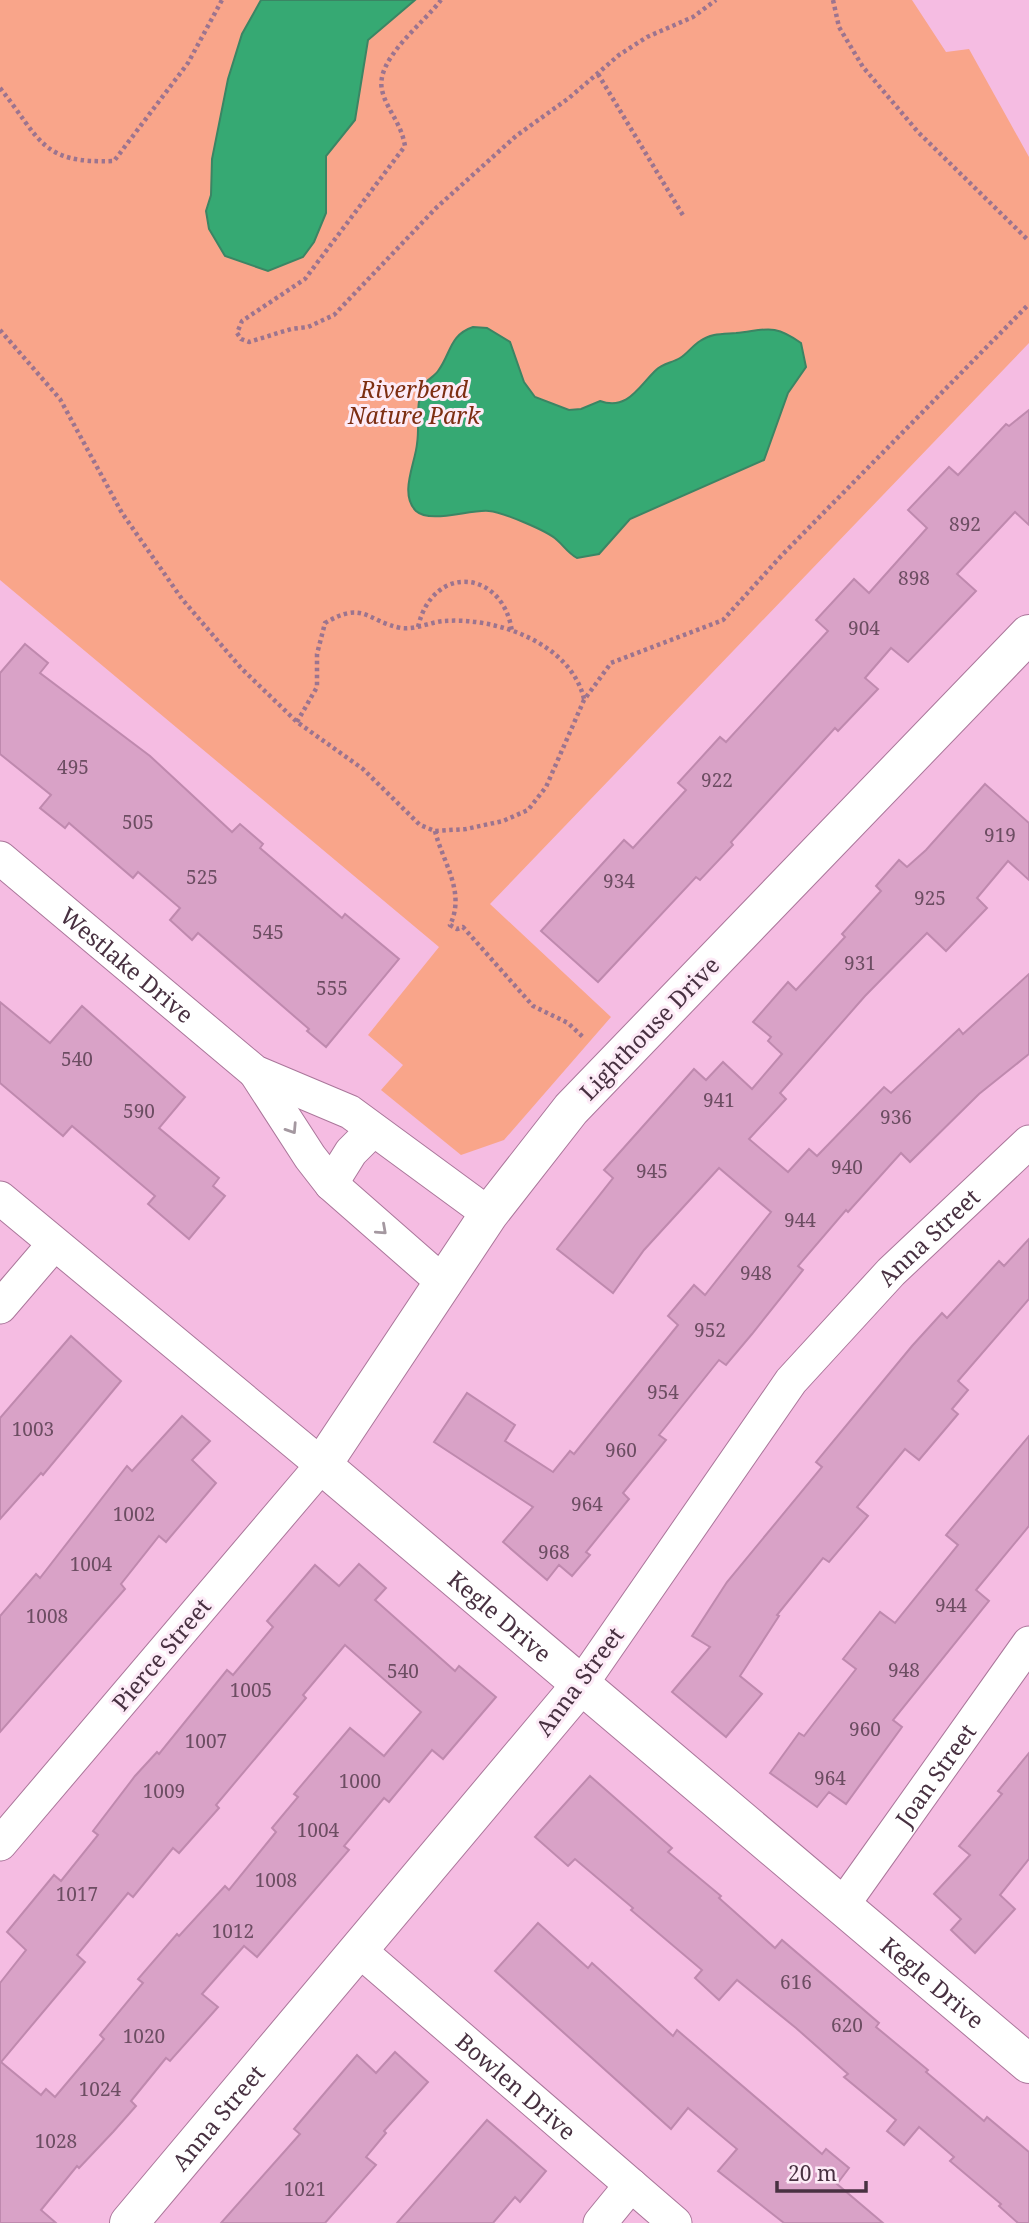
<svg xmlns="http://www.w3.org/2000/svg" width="1029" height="2223" font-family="'Noto Serif',serif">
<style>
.green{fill:#f9a58a}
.water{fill:#36a973;stroke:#3b8564;stroke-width:2}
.building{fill:#d9a2c7;stroke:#bf89ae;stroke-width:2;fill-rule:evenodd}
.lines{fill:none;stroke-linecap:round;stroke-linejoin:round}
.minor-casing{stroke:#aa769a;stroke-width:35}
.tertiary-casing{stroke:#aa769a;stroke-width:40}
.path{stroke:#9c748f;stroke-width:4.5;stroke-dasharray:3.5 3.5;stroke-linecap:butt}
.minor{stroke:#fff;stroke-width:33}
.tertiary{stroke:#fff;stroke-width:38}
.oneway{stroke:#a498a0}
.labels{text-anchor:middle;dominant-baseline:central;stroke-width:6;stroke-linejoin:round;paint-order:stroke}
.number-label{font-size:19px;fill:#6c4d62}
.park-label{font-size:23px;font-style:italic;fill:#7d2e12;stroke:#fdebf7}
.street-label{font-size:23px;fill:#483141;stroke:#fdebf7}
</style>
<rect width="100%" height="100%" fill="#f5bce2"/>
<polygon class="green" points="0,0 912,0 946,52 969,49 1029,157 1029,343 490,904 611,1017 504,1140 461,1155 381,1090 403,1065 368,1035 439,947 0,580"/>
<g class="water">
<polygon points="261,0 415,0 368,40 355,120 326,156 326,213 314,242 303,257 268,271 225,256 209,229 206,211 211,195 212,159 228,79 242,34"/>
<path d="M473 327 487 328 510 342 524 382 535 397 569 410 581 409 600 401C628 411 639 386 656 370 663 363 672 363 680 358 687 354 692 346 700 341 711 333 723 334 736 333 766 330 773 323 801 343L806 367 788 393 764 460 630 519 599 554 577 558C568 553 564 546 557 540 548 531 502 512 489 511 470 509 430 524 416 511 399 494 415 464 417 444 420 425 415 405 423 386 426 380 434 377 438 371 451 354 449 335 473 327Z"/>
</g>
<g class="building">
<polygon points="1029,410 1029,525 1015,512 957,574 976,591 908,662 891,648 865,678 878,689 838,731 835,728 731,842 733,845 700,880 696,877 598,982 541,931 624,840 633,848 686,790 678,783 720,737 726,742 828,631 816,620 854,579 869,593 927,528 908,510 949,467 958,475 1006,424 1009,426"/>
<polygon points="25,644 48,663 40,673 150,756 232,832 240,824 263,844 260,848 342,918 345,914 399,959 326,1047 307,1031 309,1029 198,933 192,940 170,920 180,908 138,872 133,878 69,823 65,828 40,808 51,795 0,754 0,673"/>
<polygon points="985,784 1029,823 1029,880 1008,861 977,898 987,908 946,951 927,933 865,996 780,1093 786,1099 749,1139 788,1172 809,1149 817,1156 884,1087 891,1093 959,1029 963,1034 1029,974 1029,1054 979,1094 910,1162 901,1153 848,1212 846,1210 798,1266 803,1270 752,1334 726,1365 719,1360 659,1435 666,1440 623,1493 629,1499 586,1552 590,1555 572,1576 559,1565 547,1580 503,1542 533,1507 434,1442 467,1393 515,1425 505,1441 553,1472 570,1451 574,1454 678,1325 668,1316 694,1285 705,1295 771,1212 719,1168 644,1250 613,1293 557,1249 613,1178 604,1170 694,1069 706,1080 723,1062 752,1089 782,1054 768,1041 771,1037 753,1022 788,982 796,990 845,937 842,934 881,891 876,886 899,860 907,867 926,850"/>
<polygon points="0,1002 50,1043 82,1006 185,1097 159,1128 219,1178 213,1186 225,1196 189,1239 148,1204 155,1196 72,1126 63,1136 0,1083"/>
<polygon points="1029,1239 1029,1299 958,1381 968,1390 952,1409 958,1414 919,1460 905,1449 857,1507 868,1516 829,1562 823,1558 777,1615 779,1616 740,1676 762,1694 726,1737 672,1692 710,1647 692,1636 727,1582 822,1467 816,1462 912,1346 942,1313 947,1318 999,1261 1004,1266"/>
<polygon points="71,1336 121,1381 43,1475 41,1473 0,1519 0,1418"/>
<polygon points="182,1416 210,1441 192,1460 216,1483 166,1542 159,1536 121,1584 125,1589 0,1732 0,1616 36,1574 40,1578 127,1466 132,1471"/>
<polygon points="1029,1436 1029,1526 976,1590 989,1601 893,1720 902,1727 846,1804 829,1792 817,1807 770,1773 799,1733 804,1736 856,1669 843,1659 880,1612 895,1623 958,1545 946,1535"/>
<path d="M359 1564 386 1588 375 1600 455 1671 459 1666 496 1697 443 1759 432 1750 389 1802 384 1798 344 1846 349 1850 257 1957 244 1946 202 1994 218 2007 170 2061 166 2058 131 2101 136 2106 113 2132 79 2168 77 2166 41 2210 56 2223H0V1983L26 1950 7 1932 54 1875 61 1881 98 1835 93 1831 135 1776 157 1752 159 1754 227 1670 233 1675 273 1627 267 1621 315 1565 339 1586ZM345 1645 421 1712 384 1756 350 1728 294 1794 298 1797 272 1828 276 1832 229 1890 225 1886 179 1936 177 1934 138 1979 143 1983 100 2035 104 2039 55 2097 46 2089 41 2095 1 2062 85 1962 77 1955 128 1893 133 1897 173 1848 179 1853 219 1808 216 1805 306 1698 303 1695Z"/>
<polygon points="1029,1753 1029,1859 1000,1895 1015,1909 975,1953 951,1930 961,1919 934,1894 970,1855 959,1846 1002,1794 998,1791"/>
<polygon points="590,1776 672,1848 668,1852 721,1896 719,1898 775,1948 782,1940 879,2023 876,2027 928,2070 926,2072 984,2121 987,2117 1029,2152 1029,2223 1018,2223 999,2206 1001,2204 950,2161 954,2157 919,2127 904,2145 887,2131 896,2120 844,2077 848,2074 796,2028 737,1980 719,2000 695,1978 702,1970 631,1910 633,1908 575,1859 568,1866 535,1837"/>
<polygon points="538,1923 588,1968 592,1963 673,2036 677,2030 822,2154 826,2149 849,2168 837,2184 883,2223 784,2223 718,2171 737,2149 688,2108 671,2129 495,1971"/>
<polygon points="395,2052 428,2082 384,2131 386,2133 366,2157 376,2165 325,2223 221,2223 300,2134 294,2129 357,2055 376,2073"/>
<polygon points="487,2120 546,2171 520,2202 515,2197 493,2223 397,2223"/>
</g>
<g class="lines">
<defs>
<g id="minor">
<path id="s1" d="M0 858 255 1072 350 1112 489 1214"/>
<polyline points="255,1072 310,1157 331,1184 445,1284"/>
<polyline points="331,1184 351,1152 373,1130"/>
<polyline points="0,1198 322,1465 0,1844"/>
<polyline points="0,1307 54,1244"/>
<path id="s2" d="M580 1686 791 1381 891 1272 1029 1142"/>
<path id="s3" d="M842 1906 1029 1643"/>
<path id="s4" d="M359 1950 675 2223"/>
<polyline points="600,2223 631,2185"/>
</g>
<g id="tertiary">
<path id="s5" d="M1029 634 571 1109 489 1214 322 1465 1029 2064"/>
<path id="s6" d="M129 2223 580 1686"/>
</g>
</defs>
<use href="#minor" class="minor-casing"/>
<use href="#tertiary" class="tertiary-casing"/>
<g class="path">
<path d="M441 0C424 23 375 59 382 90 386 109 401 122 405 146L305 279 242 321 237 333 241 339 249 342 291 329 308 327 334 315 436 208 516 136 569 98 619 55 647 37 693 17 716 0"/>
<polyline points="833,0 839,27 863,67 918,132 1029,241"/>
<polyline points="598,74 684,217"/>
<path d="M0 88C41 139 40 164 114 161L188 63 222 0"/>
<polyline points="0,330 60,399 122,513 182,599 241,668 297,722 363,769 420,825 435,831 466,829 503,821 528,810 546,787 584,700 611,663 723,620 782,555 1029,304"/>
<path d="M418 627C433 562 504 570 512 632"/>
<path d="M297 722 317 687V654L325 623C364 600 366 621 401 628 415 630 430 622 444 621 496 617 571 643 584 699"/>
<path d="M435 831C443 863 466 892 450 925L457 929 463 927 533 1006 568 1023 584 1038"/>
</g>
<use href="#minor" class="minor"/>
<use href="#tertiary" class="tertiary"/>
</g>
<defs><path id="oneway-chevron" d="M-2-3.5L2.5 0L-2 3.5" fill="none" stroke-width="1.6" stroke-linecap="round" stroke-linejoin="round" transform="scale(1.75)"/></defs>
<g class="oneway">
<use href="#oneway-chevron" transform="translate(292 1129) rotate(57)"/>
<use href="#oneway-chevron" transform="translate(382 1230) rotate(42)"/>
</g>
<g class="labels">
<g class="number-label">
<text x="965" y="524">892</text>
<text x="914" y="578">898</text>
<text x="864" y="628">904</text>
<text x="73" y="767">495</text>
<text x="717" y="780">922</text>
<text x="138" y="822">505</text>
<text x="1000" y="835">919</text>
<text x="202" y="877">525</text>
<text x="619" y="881">934</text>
<text x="930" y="898">925</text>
<text x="268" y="932">545</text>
<text x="860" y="963">931</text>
<text x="332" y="988">555</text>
<text x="77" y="1059">540</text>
<text x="719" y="1100">941</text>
<text x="139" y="1111">590</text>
<text x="896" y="1117">936</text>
<text x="847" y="1167">940</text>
<text x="652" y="1171">945</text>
<text x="800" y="1220">944</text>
<text x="756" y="1273">948</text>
<text x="710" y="1330">952</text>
<text x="663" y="1392">954</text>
<text x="33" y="1429">1003</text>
<text x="621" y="1450">960</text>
<text x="587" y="1504">964</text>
<text x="134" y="1514">1002</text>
<text x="554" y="1552">968</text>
<text x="91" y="1564">1004</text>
<text x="951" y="1605">944</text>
<text x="47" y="1616">1008</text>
<text x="904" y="1670">948</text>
<text x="403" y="1671">540</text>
<text x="251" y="1690">1005</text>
<text x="865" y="1729">960</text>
<text x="206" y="1741">1007</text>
<text x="830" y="1778">964</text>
<text x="360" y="1781">1000</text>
<text x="164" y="1791">1009</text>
<text x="318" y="1830">1004</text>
<text x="276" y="1880">1008</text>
<text x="77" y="1894">1017</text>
<text x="233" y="1931">1012</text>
<text x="796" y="1982">616</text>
<text x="847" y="2025">620</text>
<text x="144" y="2036">1020</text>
<text x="100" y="2089">1024</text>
<text x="56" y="2141">1028</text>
<text x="305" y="2189">1021</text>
</g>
<g class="park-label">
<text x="414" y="389">Riverbend<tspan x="414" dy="26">Nature Park</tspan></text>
</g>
<g class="street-label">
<text stroke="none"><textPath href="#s1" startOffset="166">Westlake Drive</textPath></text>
<text transform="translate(649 1028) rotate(-46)">Lighthouse Drive</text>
<text stroke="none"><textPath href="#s2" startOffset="570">Anna Street</textPath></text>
<text stroke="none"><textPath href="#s5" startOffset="1328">Kegle Drive</textPath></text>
<text transform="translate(161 1654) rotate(-50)">Pierce Street</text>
<text transform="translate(579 1681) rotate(-53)">Anna Street</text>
<text stroke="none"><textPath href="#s3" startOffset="161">Joan Street</textPath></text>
<text stroke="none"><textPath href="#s5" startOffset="1895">Kegle Drive</textPath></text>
<text stroke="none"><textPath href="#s4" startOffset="208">Bowlen Drive</textPath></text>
<text stroke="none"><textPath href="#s6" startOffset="138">Anna Street</textPath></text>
</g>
</g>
<path d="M777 2181v10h89v-10" fill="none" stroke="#483141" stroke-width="3.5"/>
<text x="788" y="2181" font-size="21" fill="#483141" stroke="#fdebf7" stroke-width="5" paint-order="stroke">20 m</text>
</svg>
